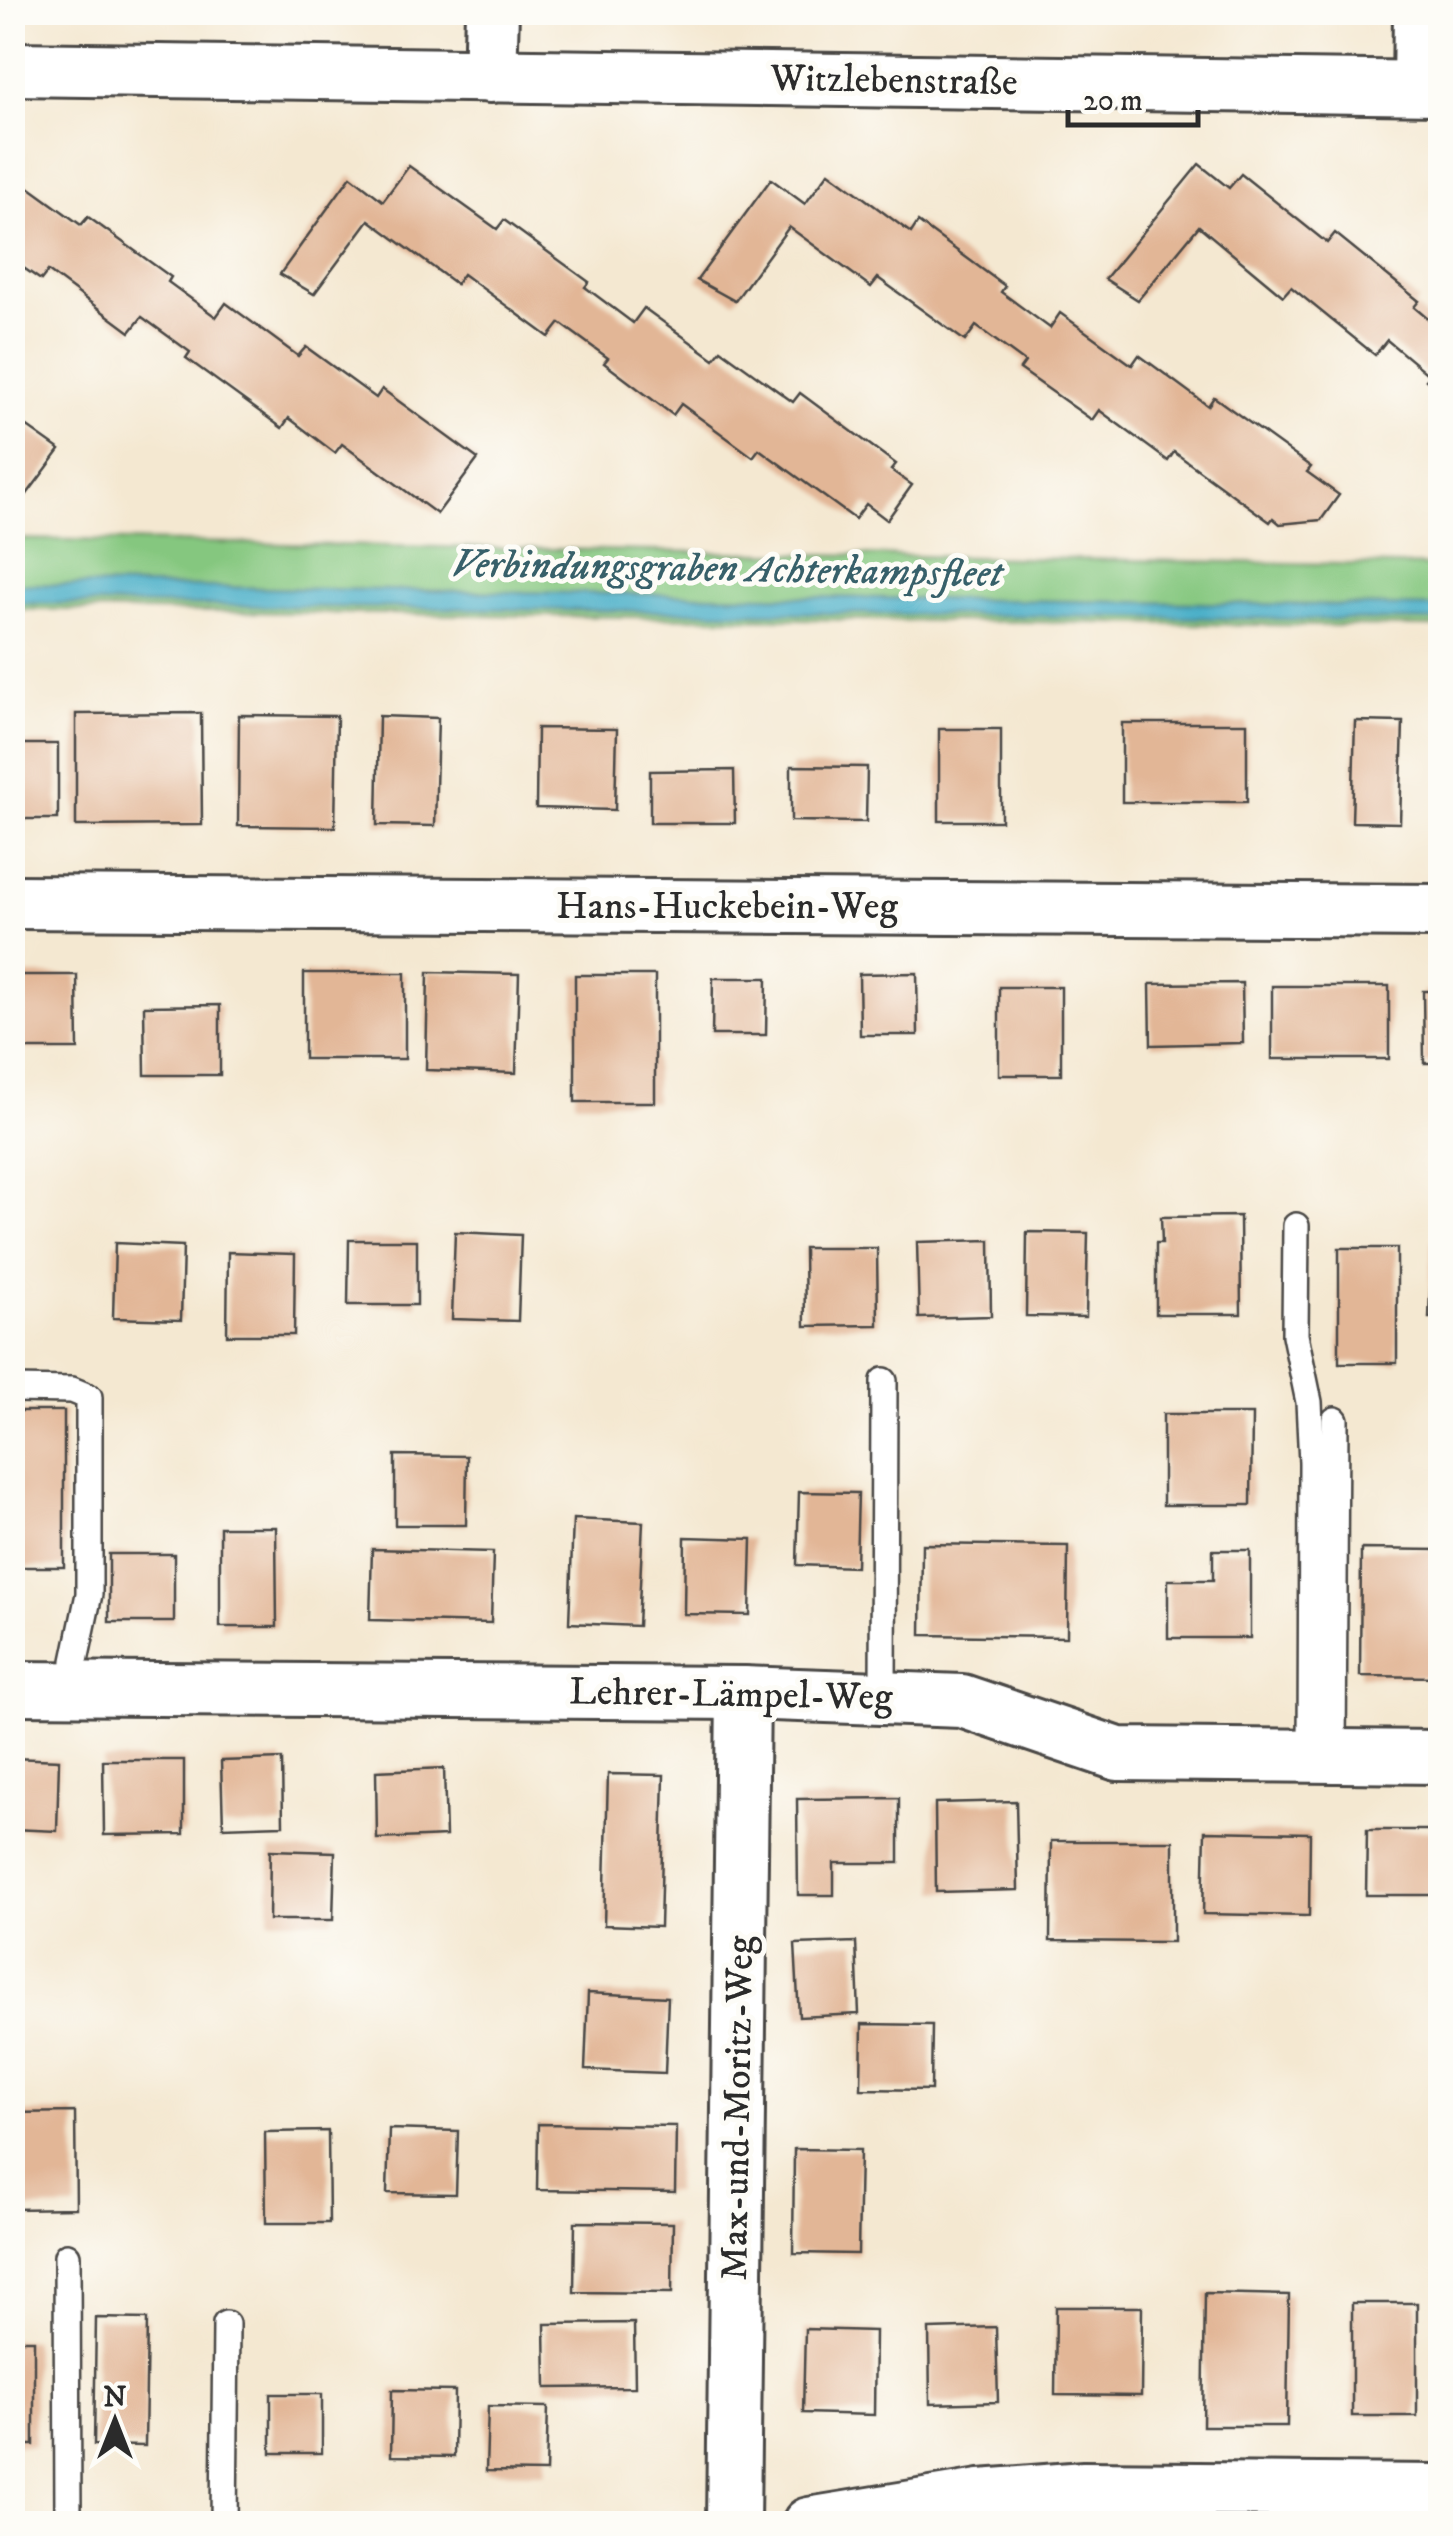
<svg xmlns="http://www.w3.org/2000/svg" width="1453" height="2536" font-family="'IM FELL DW Pica',serif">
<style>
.green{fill:#85c77f;stroke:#587955;stroke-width:2.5}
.water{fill:#49afc8;stroke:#3a6d7a;stroke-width:2.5}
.building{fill:#e2b696}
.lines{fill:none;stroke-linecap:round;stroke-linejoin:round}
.lane-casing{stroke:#494744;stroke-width:30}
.street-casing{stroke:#494744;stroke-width:58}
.lane{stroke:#fff;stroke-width:25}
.street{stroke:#fff;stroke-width:52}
.labels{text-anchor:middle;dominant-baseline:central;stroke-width:10;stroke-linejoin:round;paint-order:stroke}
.street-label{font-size:38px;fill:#2b2b2b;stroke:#fdfcf7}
.water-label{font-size:40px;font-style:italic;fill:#37606a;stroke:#fdfcf7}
</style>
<rect width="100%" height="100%" fill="#fdfcf7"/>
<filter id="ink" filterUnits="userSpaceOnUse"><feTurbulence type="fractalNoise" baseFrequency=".01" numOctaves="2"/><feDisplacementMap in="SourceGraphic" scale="20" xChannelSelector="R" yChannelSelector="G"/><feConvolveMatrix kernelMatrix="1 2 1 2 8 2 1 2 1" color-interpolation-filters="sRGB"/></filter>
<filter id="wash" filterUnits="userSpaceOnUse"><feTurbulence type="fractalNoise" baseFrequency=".0048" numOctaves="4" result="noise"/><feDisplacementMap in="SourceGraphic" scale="40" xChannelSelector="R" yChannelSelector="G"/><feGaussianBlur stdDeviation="2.25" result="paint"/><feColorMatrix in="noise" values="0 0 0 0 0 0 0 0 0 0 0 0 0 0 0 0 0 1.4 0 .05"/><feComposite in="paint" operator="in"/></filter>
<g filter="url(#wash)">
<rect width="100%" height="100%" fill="#f4e8d1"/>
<polygon class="green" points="13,539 1440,566 1440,627 13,609"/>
<polygon class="water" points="13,584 1440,607 1440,621 13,603"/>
<g id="blocks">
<g class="building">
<polygon points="1199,164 1229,188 1241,174 1327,243 1335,233 1419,301 1414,307 1440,329 1440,392 1426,380 1430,376 1387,340 1375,355 1291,287 1283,296 1199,226 1138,300 1105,279"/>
<polygon points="409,166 497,229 504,220 589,282 585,287 633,323 644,308 714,359 721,350 793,402 800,393 896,464 891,470 912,485 887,520 866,504 855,519 759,449 753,457 681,404 673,415 604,363 608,358 560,323 549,337 463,274 456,284 369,220 314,294 280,274 351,176 383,201"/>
<polygon points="829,172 911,233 918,222 1005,286 1001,292 1050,328 1060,313 1132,365 1139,355 1208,406 1214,397 1311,467 1307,472 1339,495 1321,520 1280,524 1273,518 1270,522 1174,452 1168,461 1099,410 1092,420 1020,369 1025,362 976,326 965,341 878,278 871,287 789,227 735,301 697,280 771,179 805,204"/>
<polygon points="12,175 81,225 88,217 171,277 168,282 216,317 226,303 298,356 306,347 376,398 382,389 478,459 437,514 342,444 335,453 289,418 282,428 186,358 190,352 142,317 130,332 48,271 41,280 12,260"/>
<polygon points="12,416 60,450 19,505 12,500"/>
<polygon points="201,713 202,825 76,826 76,714"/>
<polygon points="239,715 337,716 335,827 238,826"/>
<polygon points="379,716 438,718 435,826 377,825"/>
<polygon points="1355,721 1403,722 1400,823 1352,822"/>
<rect x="1122" y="723" width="125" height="79"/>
<polygon points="537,728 617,729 615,810 536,808"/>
<rect x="939" y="729" width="62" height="92"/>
<rect x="12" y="744" width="46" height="75"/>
<polygon points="791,766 867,767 866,822 791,821"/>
<polygon points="734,770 735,823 650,823 650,771"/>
<polygon points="428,972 519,974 516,1073 426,1070"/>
<rect x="304" y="973" width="101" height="86"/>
<polygon points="917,973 918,1035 860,1035 859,974"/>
<polygon points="12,975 77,975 78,1049 12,1049"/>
<rect x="575" y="975" width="80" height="127"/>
<polygon points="713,978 767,978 766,1035 712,1035"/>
<polygon points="1242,983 1243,1043 1151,1045 1150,984"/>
<rect x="1272" y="986" width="117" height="73"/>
<rect x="999" y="987" width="62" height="88"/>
<polygon points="1423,991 1440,991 1440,1063 1424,1063"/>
<polygon points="220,1005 220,1075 145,1075 144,1006"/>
<polygon points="1240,1216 1241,1314 1156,1314 1156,1243 1162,1243 1161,1217"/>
<polygon points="455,1232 521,1235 518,1321 452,1319"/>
<polygon points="1027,1232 1088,1233 1086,1317 1026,1316"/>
<polygon points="349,1240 417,1240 417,1305 348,1305"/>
<polygon points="990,1240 991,1316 919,1318 917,1242"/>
<polygon points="1432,1241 1440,1241 1440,1318 1429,1318"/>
<polygon points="115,1243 183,1246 181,1320 113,1318"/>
<polygon points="804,1248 877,1248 878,1325 805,1326"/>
<rect x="1339" y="1248" width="58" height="115"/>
<polygon points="228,1252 295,1254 294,1335 227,1335"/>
<rect x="12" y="1411" width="52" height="156"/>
<polygon points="1163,1414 1252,1414 1251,1505 1163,1505"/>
<polygon points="395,1455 467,1456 466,1525 395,1525"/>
<polygon points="799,1492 858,1493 856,1567 797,1565"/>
<polygon points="573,1519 643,1522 638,1626 569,1623"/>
<polygon points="220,1527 276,1527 277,1627 220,1627"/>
<polygon points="685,1537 752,1539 750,1615 684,1614"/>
<polygon points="922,1544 1068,1546 1067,1637 921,1635"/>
<polygon points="372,1549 493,1552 491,1623 370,1620"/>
<polygon points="1361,1549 1440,1550 1440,1677 1360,1676"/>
<polygon points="1213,1550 1250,1550 1250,1638 1168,1638 1168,1580 1213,1580"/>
<rect x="109" y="1554" width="65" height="68"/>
<polygon points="12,1758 59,1760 57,1831 12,1829"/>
<polygon points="282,1759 283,1825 223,1827 221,1761"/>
<polygon points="103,1760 184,1760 184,1834 104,1835"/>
<polygon points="444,1768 446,1836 377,1839 376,1771"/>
<polygon points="608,1774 664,1775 660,1927 604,1925"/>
<polygon points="899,1798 899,1863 834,1863 834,1895 798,1895 797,1799"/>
<polygon points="1016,1801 1018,1890 936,1892 935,1803"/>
<polygon points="1367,1830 1440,1830 1440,1895 1366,1895"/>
<polygon points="1205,1831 1310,1833 1309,1916 1203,1914"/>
<polygon points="1051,1841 1173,1841 1173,1942 1050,1941"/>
<polygon points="270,1850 335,1852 333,1920 269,1920"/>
<polygon points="856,1942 859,2014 799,2017 795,1944"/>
<polygon points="588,1993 668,1997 665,2073 585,2070"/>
<polygon points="862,2024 932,2025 931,2090 861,2089"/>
<polygon points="75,2112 76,2208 12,2209 12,2113"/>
<polygon points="538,2124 676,2126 675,2192 537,2190"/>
<polygon points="389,2129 458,2131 456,2194 387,2193"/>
<polygon points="328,2131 329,2223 266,2223 265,2132"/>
<polygon points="794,2149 860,2150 858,2254 793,2253"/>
<polygon points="575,2222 673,2223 672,2293 574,2292"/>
<polygon points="1205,2293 1289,2295 1287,2426 1203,2426"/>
<rect x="1352" y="2303" width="65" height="113"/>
<polygon points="1056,2307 1142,2307 1141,2396 1055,2395"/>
<polygon points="96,2318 147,2319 145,2446 94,2445"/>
<polygon points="634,2323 635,2387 546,2388 545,2324"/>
<polygon points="996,2327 998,2402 930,2404 929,2329"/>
<polygon points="805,2329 875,2331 874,2415 803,2413"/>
<rect x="12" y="2340" width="22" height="105"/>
<polygon points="392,2390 455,2391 454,2457 391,2456"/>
<rect x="271" y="2394" width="51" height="59"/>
<polygon points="488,2406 548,2407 546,2472 486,2471"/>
</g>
</g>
</g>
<g filter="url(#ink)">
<use href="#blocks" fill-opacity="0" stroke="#494744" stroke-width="2.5"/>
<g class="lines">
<defs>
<g id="lane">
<polyline points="1296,1226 1295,1335 1309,1402 1312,1463 1311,1756"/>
<polyline points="13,1389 72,1390 89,1397 89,1594 75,1661 74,1688"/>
<polyline points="883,1698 884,1381"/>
<polyline points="1333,1756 1335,1420"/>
<polyline points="67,2256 68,2524"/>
<polyline points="224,2524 226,2324"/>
</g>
<g id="street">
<polyline points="12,69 1440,88"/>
<polyline points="490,76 492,12"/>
<polyline points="1419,87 1420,12"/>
<polyline points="12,902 1440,911"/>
<polyline points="12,1688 743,1693 962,1701 1118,1754 1440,1757"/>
<polyline points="733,2524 743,1693"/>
<polyline points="809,2524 980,2496 1084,2488 1440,2491"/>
</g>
</defs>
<use href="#lane" class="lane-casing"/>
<use href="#street" class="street-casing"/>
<use href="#lane" class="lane"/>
<use href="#street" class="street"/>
</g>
</g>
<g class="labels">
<g class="street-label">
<text transform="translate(894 81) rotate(1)">Witzlebenstraße</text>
<text x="727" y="907">Hans-Huckebein-Weg</text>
<text transform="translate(731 1695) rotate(1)">Lehrer-Lämpel-Weg</text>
<text transform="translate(738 2108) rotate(-89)">Max-und-Moritz-Weg</text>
</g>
<g class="water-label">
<text transform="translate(727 570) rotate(1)">Verbindungsgraben Achterkampsfleet</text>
</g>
</g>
<rect width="1453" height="2536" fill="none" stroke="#fdfcf7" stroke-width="50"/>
<g transform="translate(115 2421)" stroke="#fdfcf7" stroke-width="8" paint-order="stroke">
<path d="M0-8L18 38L0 25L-18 38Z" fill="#2b2b2b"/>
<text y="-15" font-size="28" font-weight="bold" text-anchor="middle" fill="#2b2b2b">N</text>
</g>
<path d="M1068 110v15h130v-15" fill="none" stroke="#2b2b2b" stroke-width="5"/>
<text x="1083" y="110" font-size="30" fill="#2b2b2b" stroke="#fdfcf7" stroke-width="8" paint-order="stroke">20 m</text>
</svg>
